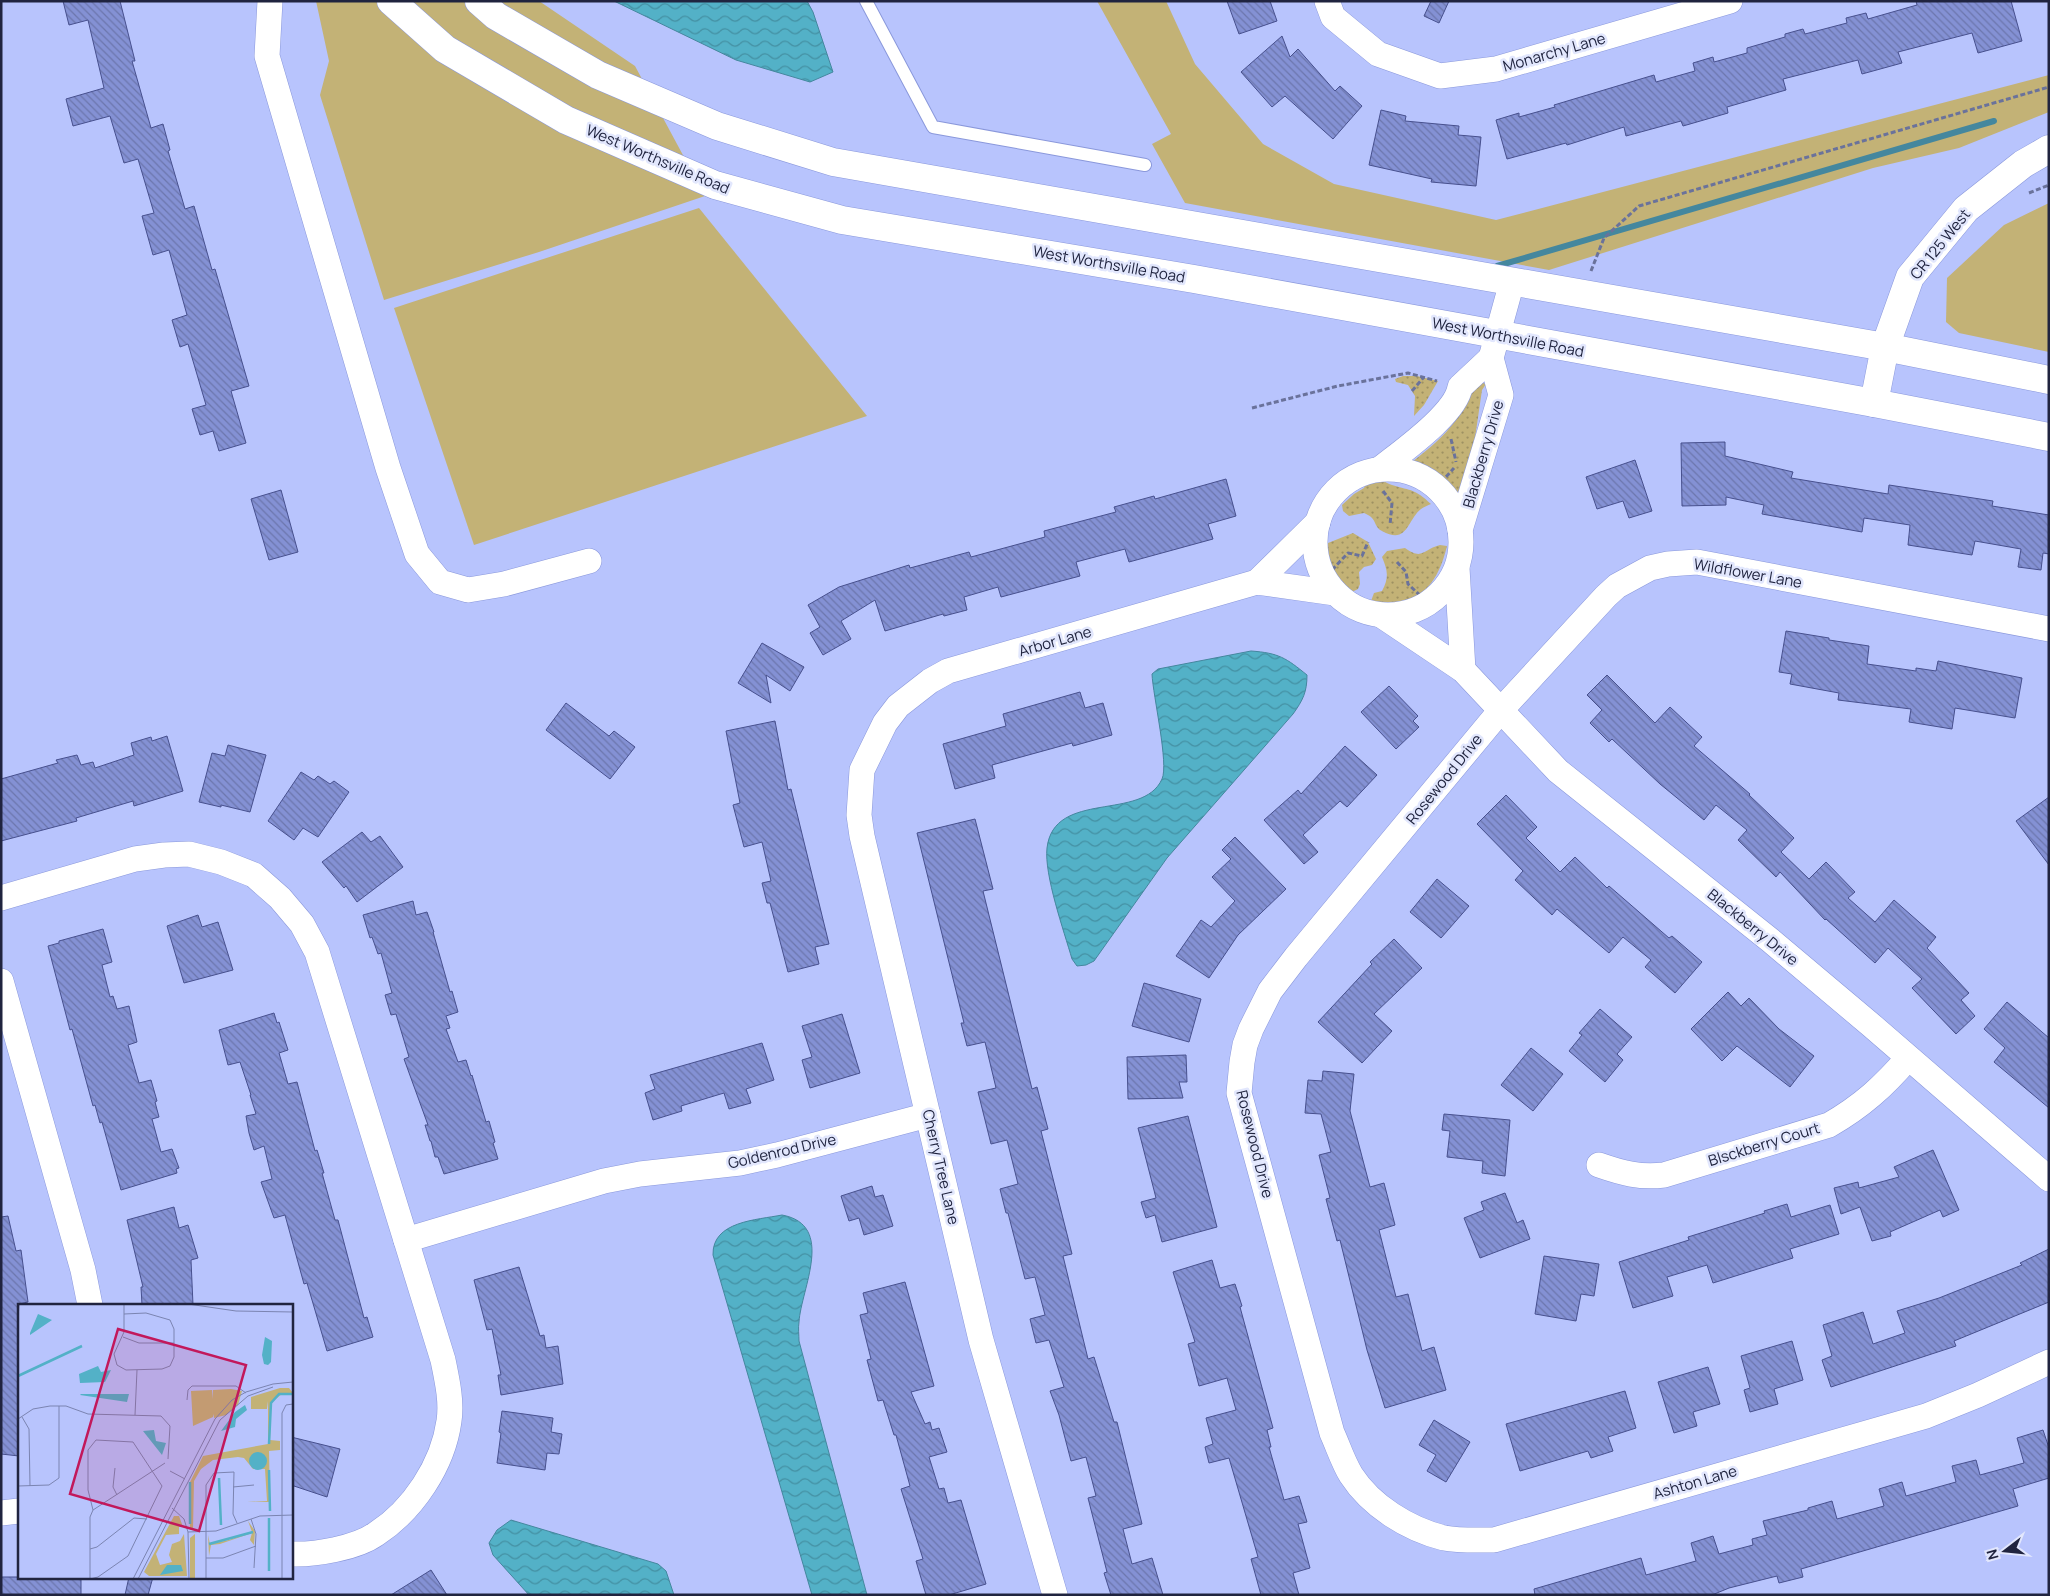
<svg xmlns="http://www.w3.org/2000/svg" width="2050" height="1596" font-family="Manrope,sans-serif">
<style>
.green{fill:#c3b276}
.garden{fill:url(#garden-dots)}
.water{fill:url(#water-waves);stroke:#44879e}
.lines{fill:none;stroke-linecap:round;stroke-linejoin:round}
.stream{stroke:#44879e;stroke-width:6}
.building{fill:url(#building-back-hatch);stroke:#47508e}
.lane-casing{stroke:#8a98db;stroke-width:14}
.street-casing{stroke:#8a98db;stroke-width:26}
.secondary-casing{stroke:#8a98db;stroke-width:29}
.path{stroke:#6a729b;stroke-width:3;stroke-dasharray:5 2.5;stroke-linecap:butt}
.lane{stroke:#fff;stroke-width:12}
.street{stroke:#fff;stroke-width:25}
.secondary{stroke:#fff;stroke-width:28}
.labels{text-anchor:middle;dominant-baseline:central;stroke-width:5;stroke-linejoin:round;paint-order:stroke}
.street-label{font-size:15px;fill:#20243f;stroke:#e2e7fd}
.inset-river{fill:none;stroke:#53b1c7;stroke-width:2.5}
.inset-road{fill:none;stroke:#7b84b1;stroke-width:1}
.view{fill:#c2185b;fill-opacity:0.15;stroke:#c2185b;stroke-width:2.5}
.inset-edge{fill:none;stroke:#20243f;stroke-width:2.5}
</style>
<defs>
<pattern id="garden-dots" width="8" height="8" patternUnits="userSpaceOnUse" patternTransform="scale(1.25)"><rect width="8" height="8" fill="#c3b276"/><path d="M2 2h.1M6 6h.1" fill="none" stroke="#9e9162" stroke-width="1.8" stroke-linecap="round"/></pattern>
<pattern id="water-waves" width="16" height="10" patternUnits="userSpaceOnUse" patternTransform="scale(1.25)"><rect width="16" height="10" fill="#53b1c7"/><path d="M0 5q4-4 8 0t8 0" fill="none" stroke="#4490a3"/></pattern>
<pattern id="building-back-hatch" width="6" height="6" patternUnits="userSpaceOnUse" patternTransform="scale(1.25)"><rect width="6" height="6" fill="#8491d4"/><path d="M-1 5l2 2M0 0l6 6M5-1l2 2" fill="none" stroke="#6c76ad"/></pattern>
</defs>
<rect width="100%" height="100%" fill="#b8c4fd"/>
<g class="green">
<polygon points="316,1 539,1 635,66 705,196 539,252 384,300 320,95 329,61"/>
<polygon points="1097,1 1166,1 1195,64 1263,144 1334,184 1496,220 2049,75 2049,112 1959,148 1873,168 1549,270 1185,203 1152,144 1171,134"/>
<polygon points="2049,203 2049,352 1959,333 1946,322 1947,278 2004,225"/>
<polygon points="699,208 867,416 474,545 394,308"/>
</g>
<g class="garden">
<polygon points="1403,376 1417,376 1438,381 1424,405 1414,416 1415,396 1408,385 1396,382 1395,379"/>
<path d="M1480 382 1486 384 1482 390 1475 438 1462 498 1458 499 1451 491 1436 488 1430 472 1412 462C1427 450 1444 437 1455 421 1464 409 1470 395 1478 383Z"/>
<path d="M1371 472C1377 476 1385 483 1392 485 1412 491 1415 489 1431 504 1428 505 1424 507 1421 509 1407 520 1408 545 1382 531 1375 528 1376 521 1371 517 1369 515 1366 514 1364 513L1349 516 1343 511 1342 505 1354 494 1364 488Z"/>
<path d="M1353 533 1368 542 1376 559 1372 565 1364 567 1359 572 1360 584 1358 589 1352 592C1336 581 1326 562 1328 543Z"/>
<path d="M1440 545 1447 546C1437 588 1416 609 1371 601L1374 593 1382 591C1389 578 1388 571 1382 557L1387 551 1405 548C1423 561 1423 549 1440 545Z"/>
</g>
<g class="water">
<polygon points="614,1 807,1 813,12 833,72 810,82 736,60"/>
<path d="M1251 651C1279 653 1286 658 1307 675 1307 692 1303 700 1293 714L1167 858 1094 961 1086 965 1077 966 1072 959C1064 931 1044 875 1047 848 1054 789 1143 822 1162 779 1169 764 1153 696 1152 674L1158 669Z"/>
<path d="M782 1215C836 1225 801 1289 799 1322 798 1328 799 1335 799 1341L867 1595H812L713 1255C712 1221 757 1220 782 1215Z"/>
<polygon points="511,1520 658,1564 666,1571 674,1595 529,1595 493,1555 489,1543 497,1530"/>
</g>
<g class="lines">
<polyline class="stream" points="1497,266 1994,121"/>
</g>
<g class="building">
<polygon points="63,1 120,1 135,61 132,61 151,128 163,124 170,150 168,151 185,209 194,206 212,270 215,269 249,386 231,391 246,443 219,451 213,431 200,435 192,409 206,405 188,344 180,347 172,320 187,315 169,250 153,255 142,216 154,213 138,159 124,163 110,116 73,126 66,99 104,88 88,20 69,25"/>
<polygon points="1227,1 1270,1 1277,21 1239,34"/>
<polygon points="1431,1 1449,1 1439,23 1424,16"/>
<polygon points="1916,1 2011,1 2022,41 1978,53 1972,33 1898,52 1902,63 1862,74 1858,60 1783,79 1786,90 1727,107 1728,113 1683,126 1681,121 1626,136 1624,127 1567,145 1566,143 1507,159 1496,120 1519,113 1519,117 1555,107 1554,105 1654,75 1656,82 1695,71 1693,63 1713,57 1714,62 1747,53 1747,48 1785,37 1785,34 1803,29 1805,34 1847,23 1846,18 1866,13 1868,19 1917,5"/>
<polygon points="1282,36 1290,57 1298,49 1335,91 1340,86 1362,106 1333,139 1285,96 1272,107 1241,72"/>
<polygon points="1381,110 1406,116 1405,121 1459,126 1458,135 1481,137 1476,186 1431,182 1432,179 1369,165"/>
<polygon points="1725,442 1725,456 1793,472 1791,478 1888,494 1889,485 1993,501 1992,506 2049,515 2049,554 2043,553 2041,570 2018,567 2021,549 1975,541 1972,555 1908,545 1910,525 1864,518 1862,532 1762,514 1764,505 1726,497 1726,505 1682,506 1681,443"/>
<polygon points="1635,460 1652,511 1629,518 1623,501 1597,509 1586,477"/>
<polygon points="1226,479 1236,516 1208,524 1213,539 1129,562 1125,549 1076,562 1080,576 1001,597 998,587 964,597 967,610 944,616 943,614 885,631 875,600 841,621 851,639 823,655 810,633 820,627 808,605 839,587 909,565 910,568 969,552 971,557 1045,537 1044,531 1116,512 1114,507 1154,496 1155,499"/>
<polygon points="281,490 298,552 269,560 251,499"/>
<polygon points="1786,631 1829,638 1829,640 1869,646 1867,664 1916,671 1916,668 1936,671 1938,661 2022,678 2015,718 1955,708 1952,729 1909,722 1911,709 1838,700 1839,693 1790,684 1792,674 1779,672"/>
<polygon points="762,643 804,667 790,691 766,675 771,703 738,683"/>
<polygon points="1607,675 1655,723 1670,707 1702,737 1694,746 1750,794 1749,795 1794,838 1781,852 1809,879 1826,862 1855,892 1848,898 1875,922 1894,900 1936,937 1927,948 1969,993 1961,1000 1975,1016 1956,1034 1912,988 1922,979 1888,948 1875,963 1826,919 1825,920 1780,872 1776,877 1738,840 1747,830 1716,805 1704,820 1660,784 1612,739 1609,742 1590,723 1602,710 1587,695"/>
<polygon points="1389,686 1418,716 1413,721 1419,727 1396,749 1361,712"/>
<polygon points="1080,692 1085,708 1103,703 1112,735 1073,746 1072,743 992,765 995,778 955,789 943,744 1006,726 1003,714"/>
<polygon points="566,703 609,736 614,731 635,747 610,779 546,730"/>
<polygon points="775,721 788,790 791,789 829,944 815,947 819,964 788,972 770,903 767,903 762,883 771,881 762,842 744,847 733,805 740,803 726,731"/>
<polygon points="167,736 183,791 134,806 133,801 76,818 77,821 1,841 1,779 58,763 56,760 77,755 81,765 93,762 95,768 134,755 131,743 151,737 152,741"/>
<polygon points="228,745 266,755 250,812 221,805 221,807 199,802 212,753 225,756"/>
<polygon points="1345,746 1377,775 1347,807 1340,801 1303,835 1318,852 1304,864 1264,820 1298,790 1301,794"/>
<polygon points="301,772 314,780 318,776 330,784 334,781 349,792 318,837 303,828 294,840 268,821"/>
<polygon points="1506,795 1537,827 1526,838 1560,872 1575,857 1607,888 1609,886 1669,938 1672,936 1702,962 1675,993 1645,967 1651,960 1623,937 1609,953 1557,909 1552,915 1515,880 1523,871 1477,824"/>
<polygon points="2049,797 2049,865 2016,821"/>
<polygon points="975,819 993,889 983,891 1032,1089 1037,1087 1048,1129 1041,1131 1072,1254 1063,1256 1088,1359 1094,1357 1114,1422 1117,1422 1142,1524 1123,1529 1132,1564 1152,1558 1163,1595 1111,1595 1104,1573 1107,1572 1088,1498 1096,1496 1086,1457 1071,1461 1059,1415 1050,1391 1064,1387 1049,1340 1036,1343 1030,1319 1045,1315 1035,1277 1025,1279 1008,1213 1006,1213 1000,1189 1018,1184 1007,1140 991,1144 978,1092 996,1088 985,1042 967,1046 961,1023 964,1023 917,833"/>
<polygon points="362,832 371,842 380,836 403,867 357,902 346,886 344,888 322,862"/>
<polygon points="1235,837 1286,889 1238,935 1209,978 1176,956 1201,920 1211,927 1235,901 1212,877 1231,859 1222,850"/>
<polygon points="1437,879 1469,906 1441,938 1410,912"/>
<polygon points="413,901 416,915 427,912 434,932 433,932 450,992 452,991 458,1012 446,1016 450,1028 446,1029 458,1062 466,1060 471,1076 472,1075 486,1122 489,1121 495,1142 493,1143 498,1159 444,1174 438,1157 435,1157 431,1141 430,1141 425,1125 428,1125 404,1059 409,1057 396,1014 391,1015 385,995 392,993 381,953 378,954 372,937 370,938 363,915"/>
<polygon points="198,915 202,927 218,922 233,970 184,983 167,926"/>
<polygon points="103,929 112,962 102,965 110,997 113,996 117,1009 129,1006 137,1042 128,1045 139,1083 151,1080 157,1101 155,1102 159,1117 152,1119 161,1152 172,1149 179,1168 176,1169 177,1173 121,1190 102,1122 100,1123 95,1105 93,1106 72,1029 70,1030 48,946 59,943 59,941"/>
<polygon points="1394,939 1422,968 1374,1014 1392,1031 1362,1063 1318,1022 1372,964 1370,962"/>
<polygon points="1144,983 1201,999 1189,1042 1132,1026"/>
<polygon points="1728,992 1741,1006 1749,998 1779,1029 1814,1056 1790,1087 1737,1046 1722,1061 1691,1029"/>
<polygon points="2007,1002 2049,1038 2049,1108 1994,1062 2005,1048 1984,1029"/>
<polygon points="1600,1009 1632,1037 1617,1054 1623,1060 1605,1082 1569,1051 1582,1035 1579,1033"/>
<polygon points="274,1013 277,1023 279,1022 288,1050 279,1053 288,1084 297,1082 315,1151 317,1150 324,1173 322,1173 335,1220 338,1220 364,1318 367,1317 373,1337 327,1351 307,1283 304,1284 285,1215 274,1218 261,1182 272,1179 264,1146 254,1150 249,1133 246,1116 256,1114 250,1095 251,1095 240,1062 228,1065 219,1030"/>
<polygon points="842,1014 860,1073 810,1088 802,1060 812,1057 802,1026"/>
<polygon points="762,1043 774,1080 746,1089 751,1103 729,1109 724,1093 681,1106 682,1111 653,1120 645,1093 655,1089 650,1075"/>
<polygon points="1531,1048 1563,1074 1533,1111 1501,1085"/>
<polygon points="1186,1055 1187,1082 1179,1082 1183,1098 1128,1099 1127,1057"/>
<polygon points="1323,1071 1354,1074 1350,1111 1370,1187 1384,1183 1395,1225 1379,1230 1396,1297 1408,1294 1422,1351 1434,1347 1446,1390 1385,1408 1367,1350 1340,1240 1337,1241 1326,1199 1330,1198 1319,1155 1331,1152 1321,1114 1305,1113 1308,1080 1322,1081"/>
<polygon points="1444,1114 1510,1120 1505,1176 1482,1173 1483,1161 1447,1157 1450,1131 1442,1130"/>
<polygon points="1188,1116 1217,1227 1162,1242 1155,1215 1146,1218 1141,1202 1156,1198 1138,1128"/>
<polygon points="1933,1150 1959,1210 1943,1217 1940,1210 1890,1232 1891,1236 1872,1241 1860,1207 1841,1214 1834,1188 1858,1182 1859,1188 1899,1177 1894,1167"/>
<polygon points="872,1186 875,1197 883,1195 893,1226 864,1235 859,1218 849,1221 841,1196"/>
<polygon points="1505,1193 1517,1223 1523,1220 1530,1239 1480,1258 1464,1218 1484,1210 1481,1202"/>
<polygon points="1787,1204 1791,1217 1830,1205 1839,1234 1790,1249 1793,1258 1713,1283 1707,1265 1667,1277 1673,1296 1633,1308 1619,1262 1689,1240 1688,1237 1765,1213 1764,1211"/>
<polygon points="174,1207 179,1228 188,1225 198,1258 191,1260 193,1305 142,1305 141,1287 143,1287 127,1220"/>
<polygon points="8,1216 16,1251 21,1250 28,1302 19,1304 19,1456 1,1454 1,1217"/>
<polygon points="2049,1249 2049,1302 1954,1341 1956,1346 1831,1387 1822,1360 1832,1356 1823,1325 1863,1312 1873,1344 1905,1333 1897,1311 1939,1298 2022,1265 2020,1263"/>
<polygon points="1544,1256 1599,1264 1594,1296 1581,1294 1576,1321 1535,1314"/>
<polygon points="1212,1260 1220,1288 1235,1284 1242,1306 1240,1307 1273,1428 1267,1430 1271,1447 1269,1447 1284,1500 1299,1496 1307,1522 1298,1524 1310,1568 1293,1573 1299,1595 1261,1595 1251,1559 1258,1557 1229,1458 1209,1463 1205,1447 1213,1444 1206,1418 1236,1410 1227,1378 1199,1386 1188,1344 1195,1342 1173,1272"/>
<polygon points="519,1267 540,1336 544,1335 546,1348 558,1346 563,1384 501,1395 498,1375 501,1375 492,1329 487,1330 474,1280"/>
<polygon points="905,1282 934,1386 911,1392 925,1424 930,1422 932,1430 939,1428 947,1452 929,1457 939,1489 944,1488 948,1503 961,1500 986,1584 949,1595 926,1595 916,1561 923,1559 901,1489 910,1486 896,1435 894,1435 883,1400 878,1401 867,1360 871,1359 860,1315 868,1313 863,1293"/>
<polygon points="1792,1341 1803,1380 1774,1389 1778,1404 1750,1412 1744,1390 1750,1388 1741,1356"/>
<polygon points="1708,1367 1720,1404 1693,1412 1697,1426 1674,1433 1658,1382"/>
<polygon points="1625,1391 1636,1428 1608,1437 1613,1451 1591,1458 1588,1451 1520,1471 1506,1424"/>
<polygon points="502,1411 553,1418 551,1432 562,1434 559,1454 547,1453 545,1470 497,1463 501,1433 499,1432"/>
<polygon points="1434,1420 1470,1442 1446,1482 1427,1471 1436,1455 1419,1445"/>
<polygon points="2043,1430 2049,1448 2049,1478 2013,1489 2018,1506 1801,1569 1803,1577 1779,1583 1777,1576 1729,1588 1712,1595 1535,1595 1534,1589 1641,1558 1646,1575 1696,1561 1691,1543 1713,1536 1719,1554 1753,1545 1752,1539 1767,1535 1763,1521 1808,1510 1808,1508 1832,1501 1837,1519 1884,1506 1879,1489 1902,1482 1906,1496 1956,1482 1952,1466 1976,1460 1980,1475 2024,1463 2017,1438"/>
<polygon points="291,1437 340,1449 327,1497 291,1485"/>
<polygon points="431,1570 447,1595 391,1595"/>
<rect x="1" y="1577" width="80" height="18"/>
<polygon points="129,1577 153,1577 148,1595 125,1595"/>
</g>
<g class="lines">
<defs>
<polyline id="lane" points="866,1 933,127 1145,165"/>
<g id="street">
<polyline points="270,1 267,56 388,468 417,554 440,582 468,590 504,584 589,561"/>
<polyline points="1327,1 1333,17 1378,54 1440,76 1496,69 1730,1"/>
<path d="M1380 469C1401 452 1456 414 1460 387L1491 358"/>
<circle cx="1388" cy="542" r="73"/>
<polyline points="1460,530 1501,395 1491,358 1512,282"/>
<polyline points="1457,568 1463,670"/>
<polyline points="1257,582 1318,522"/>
<polyline points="1381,615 1463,670 1558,771 1770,940 1871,1025 2049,1179"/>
<path d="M2049 629 1697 562 1668 564 1650 568 1617 586 1606 596 1501 710 1296 957 1270 991 1251 1029 1245 1045 1242 1062 1239 1093 1332 1433C1338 1446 1343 1462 1351 1475 1371 1506 1408 1529 1444 1538 1460 1541 1478 1540 1494 1540L1926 1416 1978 1395 2049 1362"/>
<path d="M1 898 135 859 164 855 189 854 221 862 254 875 280 898 302 924 317 952 443 1360C447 1380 452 1401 449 1421 443 1465 413 1510 376 1534 356 1548 315 1555 291 1554"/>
<polyline points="1,981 83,1270 90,1305"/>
<path d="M1599 1165C1622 1173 1640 1178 1664 1175L1829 1125C1862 1106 1884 1086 1908 1058"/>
<polyline points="406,1240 604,1181 640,1174 740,1163 777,1155 928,1115"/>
<polyline points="1,1513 19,1511"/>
<polyline points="1055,1595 981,1340 862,836 859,815 862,770 885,723 898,706 930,681 948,671 1257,582 1335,593"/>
</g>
<g id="secondary">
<polyline points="391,1 445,49 566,120 715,185 842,220 1194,279 1874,403 2049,437"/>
<polyline points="479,1 496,16 598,75 717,126 833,162 1885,347 2049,380"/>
<polyline points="1874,403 1885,347 1910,277 1966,209 2023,164 2049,149"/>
</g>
</defs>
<use href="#lane" class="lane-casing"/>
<use href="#street" class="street-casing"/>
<use href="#secondary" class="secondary-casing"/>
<g class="path">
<polyline points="2029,193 2049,185"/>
<polyline points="1591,271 1604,238 1639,206 2049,87"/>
<polyline points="1412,391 1424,377"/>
<polyline points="1252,408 1338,386 1408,373 1437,381"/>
<polyline points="1451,439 1456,462"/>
<polyline points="1436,488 1454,468"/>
<polyline points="1383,491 1392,503 1390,525"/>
<polyline points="1397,562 1406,572 1408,584 1429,604"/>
<polyline points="1332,570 1348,553 1362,556 1368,542"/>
</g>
<use href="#lane" class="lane"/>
<use href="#street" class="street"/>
<use href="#secondary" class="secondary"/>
</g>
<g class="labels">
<g class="street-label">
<text transform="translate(1554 52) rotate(-16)">Monarchy Lane</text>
<text transform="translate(658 159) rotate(23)">West Worthsville Road</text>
<text transform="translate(1940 244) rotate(-51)">CR 125 West</text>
<text transform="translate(1109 264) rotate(10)">West Worthsville Road</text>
<text transform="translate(1508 337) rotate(11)">West Worthsville Road</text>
<text transform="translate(1483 454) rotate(-74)">Blackberry Drive</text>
<text transform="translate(1748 573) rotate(10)">Wildflower Lane</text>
<text transform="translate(1055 641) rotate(-16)">Arbor Lane</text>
<text transform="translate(1444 779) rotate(-51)">Rosewood Drive</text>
<text transform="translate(1753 927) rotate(39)">Blackberry Drive</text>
<text transform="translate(1255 1144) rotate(76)">Rosewood Drive</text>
<text transform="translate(1764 1144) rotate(-17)">Blsckberry Court</text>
<text transform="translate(782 1151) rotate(-13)">Goldenrod Drive</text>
<text transform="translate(941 1167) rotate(77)">Cherry Tree Lane</text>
<text transform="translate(1695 1482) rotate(-16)">Ashton Lane</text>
</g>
</g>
<g transform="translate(18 1304)">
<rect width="275" height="275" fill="#b8c4fd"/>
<path d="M262 84H271L275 89H265L253 99 252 136 262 137V146L251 147 252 198H229L249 197 247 165H235L226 154 220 153 195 156 183 165 176 177 175 226H172L171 180 185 152 250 140V97L249 105H233V93ZM213 85 224 87 220 101 208 111 196 114V110L195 113 175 122 173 87 194 86 195 95V86ZM156 212H161L165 223H161V230L148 231 138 250 142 261 154 258 151 251 154 240 162 237 166 230 169 272H131L126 268ZM230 217 237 227 236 241 232 236 234 229 202 240 193 241 191 252 190 231 192 240 211 236 234 228ZM177 230V275H172V234Z" fill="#c3b276"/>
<path d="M20 10 34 16 12 31V29ZM247 33 254 37 253 58 250 61 246 60 244 51ZM80 62 83 68 93 66 87 78 62 79 61 70ZM111 90 109 98 62 91 63 90ZM227 101 229 106 218 115 217 123 203 127 217 108ZM136 126 138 137 148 139 144 151 125 127ZM231 157a9 9 0 1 1 18 0a9 9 0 1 1-18 0ZM149 261H163L165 267 142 271Z" fill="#53b1c7"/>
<path class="inset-river" d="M0 72 64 42M251 140 253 99 261 90H275M251 166 252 207M201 174 203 221M172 178V220M191 240 235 228M251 267V214"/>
<path class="inset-road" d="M106 0V28L96 50 99 61 108 66 144 65 152 62 156 53V25L152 16 128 9 106 10M170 0 218 7 275 8M0 15 1 0M105 33 121 39H156M169 96 170 86 174 82H218L228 89M117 111 119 66M4 113 11 125 12 182M0 115 15 105 32 102H48L70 110 143 112 152 122 150 155M78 136 115 138 144 182 110 252 80 273 72 275V213L75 206 70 186V146ZM97 164 95 183 99 191M152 167 167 175M0 182 31 181 41 174V102M215 183 236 181M154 204 166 215 170 228 171 275M75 206 147 159M233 215 238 230 236 264M170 228 198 227 242 212 275 211M72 245 79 243 116 214 129 215M188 254H205L238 242M115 275 197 115 214 96 228 88 255 80 275 78M120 275 202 116 230 92 255 83M188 275V181L196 169 216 168 215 210 219 219M264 275V109L268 101 275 100"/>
<path class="view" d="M100 25 228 61 181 227 52 190Z"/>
<rect width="275" height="275" class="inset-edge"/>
</g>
<rect width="2050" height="1596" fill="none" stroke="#20243f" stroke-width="5"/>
<g transform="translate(2005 1551) rotate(254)" stroke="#e2e7fd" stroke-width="4" paint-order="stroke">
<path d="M0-4L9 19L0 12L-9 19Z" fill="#20243f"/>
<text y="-8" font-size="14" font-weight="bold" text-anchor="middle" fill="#20243f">N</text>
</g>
</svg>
